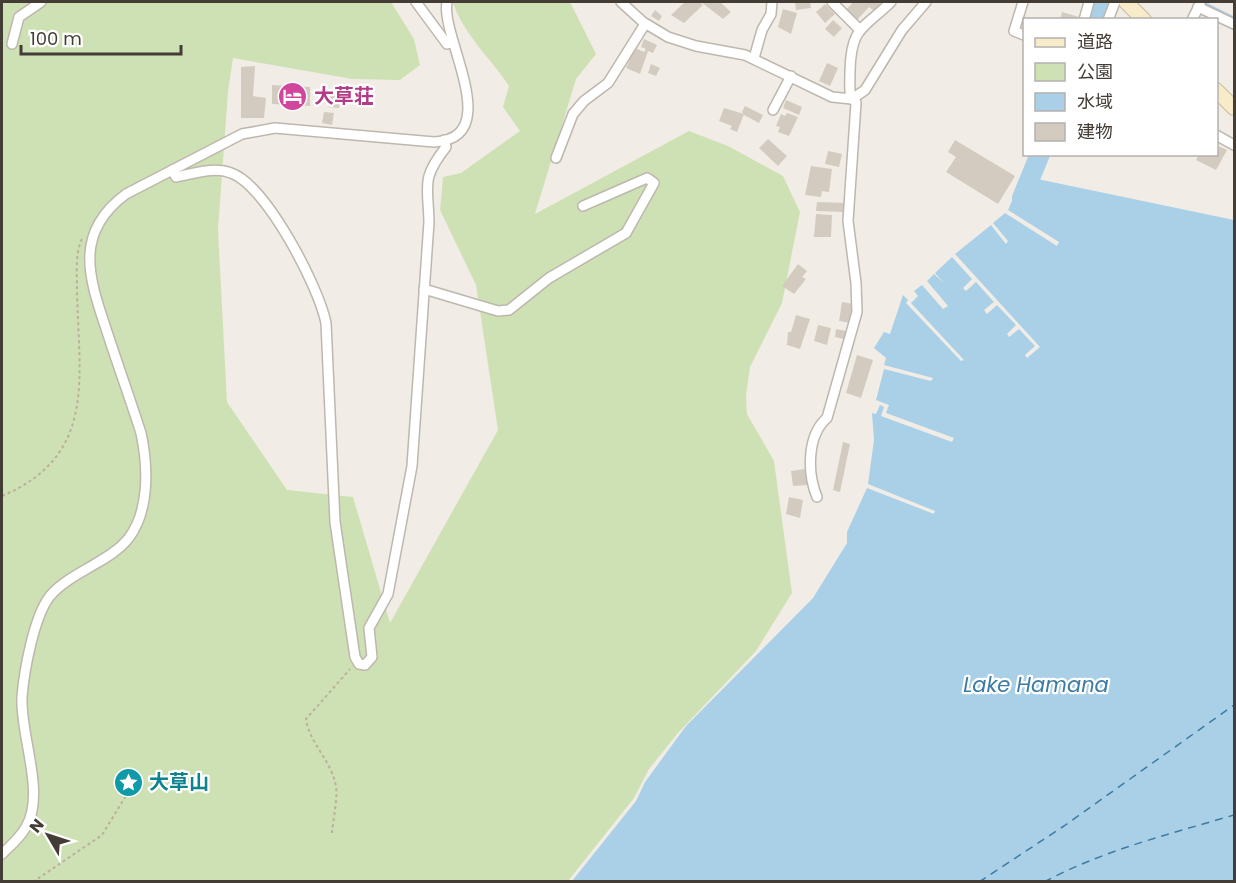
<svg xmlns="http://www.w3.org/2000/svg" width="1236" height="883" font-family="Poppins,'Noto Sans JP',sans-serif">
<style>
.green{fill:#cee1b4}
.water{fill:#a9d0e7}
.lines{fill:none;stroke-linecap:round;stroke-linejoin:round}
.stream{stroke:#a9d0e7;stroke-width:3}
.river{stroke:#a9d0e7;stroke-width:20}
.ferry{stroke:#3d7ba2;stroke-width:1.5;stroke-dasharray:8 6;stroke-linecap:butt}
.building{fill:#d4cbc0}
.street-casing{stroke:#beb7ad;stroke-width:12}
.secondary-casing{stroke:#cbbd9b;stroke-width:16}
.path{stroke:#bbaf9d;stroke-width:2;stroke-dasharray:3 3;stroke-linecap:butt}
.street{stroke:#fff;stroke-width:9}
.secondary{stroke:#f8ebca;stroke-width:14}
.labels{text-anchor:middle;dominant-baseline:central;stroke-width:4.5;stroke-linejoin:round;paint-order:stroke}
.hotel-label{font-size:20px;font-weight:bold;fill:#b23c85;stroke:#fff;text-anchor:start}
.culture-label{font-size:20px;font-weight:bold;fill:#0d838f;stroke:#fff;text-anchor:start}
.water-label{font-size:21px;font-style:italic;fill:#3d7ba2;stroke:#fff}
</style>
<rect width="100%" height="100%" fill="#f1ede6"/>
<path class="green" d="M4 2H391L414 39 420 65 400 80 352 79 233 58 228 92 218 230 227 402 287 490 353 497 390 623 498 430 476 285 440 210 443 177 461 173 520 131 503 107 509 86C492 60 461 31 453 2H570L596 54 576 79 535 214 689 131 728 146 783 176 800 212 782 303 750 367 746 396 747 414 774 461 792 593 756 651 678 733 649 769 634 798 568 881 2 882V7Z"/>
<polygon class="water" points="1023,176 1234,220 1234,881 572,881 636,801 645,782 686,726 813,598 847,543 847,532 867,488 934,514 935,511 868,484 874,440 872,413 876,414 880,405 884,407 881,416 952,442 954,438 886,413 889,405 876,400 884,369 931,381 933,378 884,365 886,358 874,348 884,332 890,334 903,295 908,300 906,303 961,361 964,360 911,303 918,296 914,291 922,285 943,309 948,306 927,281 934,274 944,283 935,273 952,257 972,279 963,288 966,291 976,282 994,302 984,310 987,314 997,305 1016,325 1007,334 1009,337 1019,329 1035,346 1025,355 1027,358 1040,347 955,254 991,225 1006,244 1008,241 993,223 1005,213 1057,246 1059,242 1008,210"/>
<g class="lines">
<polyline class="stream" points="1206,4 1234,18"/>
<g class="river">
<polyline points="1096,20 1104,2"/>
<polyline points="1026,200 1022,198 1040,154"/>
</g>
<g class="ferry">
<polyline points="979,882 1064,826 1234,705"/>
<path d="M1044 882C1104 850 1170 834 1234 815"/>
</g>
</g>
<g class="building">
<polygon points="685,2 699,2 703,5 684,23 671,15"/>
<polygon points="701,2 720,2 731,12 723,19"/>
<polygon points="795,2 810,2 811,8 796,10"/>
<polygon points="853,2 878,2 883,7 876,12 869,7 856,21 845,11"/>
<polygon points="825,4 835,14 825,23 816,12"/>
<polygon points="783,9 797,13 791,34 778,27"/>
<polygon points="655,10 662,16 659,21 651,16"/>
<polygon points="1062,12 1079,17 1078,20 1060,20"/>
<polygon points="833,20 842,28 834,37 825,29"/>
<polygon points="644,39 657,45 653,53 648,51 640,74 626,68 635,48 644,52 646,49 641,47"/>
<polygon points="827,63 838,68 830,86 819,81"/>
<polygon points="651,64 660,68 656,76 648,73"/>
<polygon points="255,66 253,96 266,98 264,118 241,118 241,67"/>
<polygon points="272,85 310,87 310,106 272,104"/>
<polygon points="330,90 341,92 339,108 329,107"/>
<polygon points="786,100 802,107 799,115 783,108"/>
<polygon points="745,106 763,115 759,123 744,115 742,112"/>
<polygon points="724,108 744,114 737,132 730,129 732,126 719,121"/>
<polygon points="324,112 334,113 332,125 322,123"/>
<polygon points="787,113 798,117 789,136 778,132 780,127 776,126 781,114 785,116"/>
<polygon points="768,139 787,156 778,166 759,148"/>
<polygon points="955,140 1015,176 998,204 946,172 956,157 948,152"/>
<polygon points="1216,145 1227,150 1216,170 1196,160 1199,154 1216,154"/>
<polygon points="828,151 842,154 839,167 825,164"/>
<polygon points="811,166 832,169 829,192 822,191 821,197 805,195"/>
<polygon points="817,202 846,203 845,212 816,211"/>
<polygon points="816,214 832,215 831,237 814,237"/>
<polygon points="798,264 807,271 802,277 806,279 794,294 782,286"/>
<polygon points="842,302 854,304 850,323 839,321"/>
<polygon points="796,315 810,319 800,349 787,345 788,332 791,332"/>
<polygon points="818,325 831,328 827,345 814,341"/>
<polygon points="836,329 846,331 844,339 835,337"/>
<polygon points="857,355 873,360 861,398 846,393"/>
<polygon points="843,442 850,444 840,492 833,490"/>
<polygon points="805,469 807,485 793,486 791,471"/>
<polygon points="789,497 803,500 800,518 786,514"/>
</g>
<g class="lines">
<defs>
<g id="street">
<polyline points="416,2 447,44 453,42"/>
<polyline points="621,2 643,22 668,37 696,46 745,55 832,97 852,99 865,90 902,30 926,2"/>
<polyline points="832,2 859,29"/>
<polyline points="1023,2 1014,31 1024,35"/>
<polyline points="1198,7 1234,24"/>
<polyline points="1084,20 1089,2"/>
<polyline points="1108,20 1115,2"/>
<polyline points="1192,20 1200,4"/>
<polyline points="12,44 19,17 41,2"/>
<polyline points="754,58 762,30 771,14 772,2"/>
<path d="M851 99C849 89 850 81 850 71 851 27 863 29 891 2"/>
<polyline points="773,110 791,76"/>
<polyline points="1216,135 1234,145"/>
<polyline points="556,158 573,114 584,101 608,83 645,24"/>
<path d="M172 170 176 177C193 174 214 166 231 173 266 185 319 287 326 323L335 522 355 657 359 664 365 665 372 657 369 628 388 594 412 466 429 222C428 184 421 179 446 147L444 140"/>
<polyline points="424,289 498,311 509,310 549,278 626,233 654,183 647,178 583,206"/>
<path d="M817 497C807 473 807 435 827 418L857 312 856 283 848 221 856 103 854 98"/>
<path d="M2 854C10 846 20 838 26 827 46 793 20 736 22 697 24 671 34 616 50 596 62 582 80 573 95 564 107 557 119 550 128 539 150 511 148 466 141 433 131 402 120 371 110 341 92 285 69 236 126 194L242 134 275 128 434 142C506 138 440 37 447 2"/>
</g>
<g id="secondary">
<polyline points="1126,2 1144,20"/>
<polyline points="1216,90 1234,108"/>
</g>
</defs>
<use href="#street" class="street-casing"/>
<use href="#secondary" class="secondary-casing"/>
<g class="path">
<path d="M2 496C99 455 78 375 77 289 77 274 75 253 82 239"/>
<path d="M332 833C333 818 339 796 335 782 329 758 309 742 306 719L350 669"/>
<polyline points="33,882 102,835 127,794"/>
</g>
<use href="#street" class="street"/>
<use href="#secondary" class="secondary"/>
</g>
<defs>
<symbol id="hotel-disc" viewBox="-11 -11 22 22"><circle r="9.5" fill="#d1479c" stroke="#fff"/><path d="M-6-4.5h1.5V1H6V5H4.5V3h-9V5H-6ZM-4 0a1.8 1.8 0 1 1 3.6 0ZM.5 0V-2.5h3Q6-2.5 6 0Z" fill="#fff"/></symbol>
<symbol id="sight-disc" viewBox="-11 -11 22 22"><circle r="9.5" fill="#0f9aa8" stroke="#fff"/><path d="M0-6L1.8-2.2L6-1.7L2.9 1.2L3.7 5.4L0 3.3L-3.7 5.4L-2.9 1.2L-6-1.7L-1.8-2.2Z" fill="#fff"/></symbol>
</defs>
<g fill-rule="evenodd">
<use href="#hotel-disc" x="276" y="80" width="33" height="33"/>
<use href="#sight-disc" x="112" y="766" width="33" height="33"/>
</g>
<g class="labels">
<g class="hotel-label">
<text x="314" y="96">大草荘</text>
</g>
<g class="culture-label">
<text x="149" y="782">大草山</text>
</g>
<g class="water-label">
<text x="1036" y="684">Lake Hamana</text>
</g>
</g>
<rect width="1236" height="883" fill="none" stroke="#433d36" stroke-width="6"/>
<rect x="1023" y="18" width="195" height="138" fill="#ffffff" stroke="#b4b1af" stroke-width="1.5"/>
<rect x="1035" y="38" width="30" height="9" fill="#f8ebca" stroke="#b4b1af" stroke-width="1.5"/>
<text x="1077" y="48" font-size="18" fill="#433d36">道路</text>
<rect x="1035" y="63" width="30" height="18" fill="#cee1b4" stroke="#b4b1af" stroke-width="1.5"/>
<text x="1077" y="78" font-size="18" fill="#433d36">公園</text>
<rect x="1035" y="93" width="30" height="18" fill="#a9d0e7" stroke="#b4b1af" stroke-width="1.5"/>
<text x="1077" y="108" font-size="18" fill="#433d36">水域</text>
<rect x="1035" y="123" width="30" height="18" fill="#d4cbc0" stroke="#b4b1af" stroke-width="1.5"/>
<text x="1077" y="138" font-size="18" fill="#433d36">建物</text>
<g transform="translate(48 835) rotate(309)" stroke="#ffffff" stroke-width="4.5" paint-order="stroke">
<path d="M0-4.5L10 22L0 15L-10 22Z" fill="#433d36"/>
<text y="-9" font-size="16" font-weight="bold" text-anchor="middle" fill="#433d36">N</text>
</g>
<path d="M21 45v9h160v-9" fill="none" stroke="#433d36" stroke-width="3"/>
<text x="30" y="45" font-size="18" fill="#433d36" stroke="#ffffff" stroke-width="4.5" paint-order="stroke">100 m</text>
</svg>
